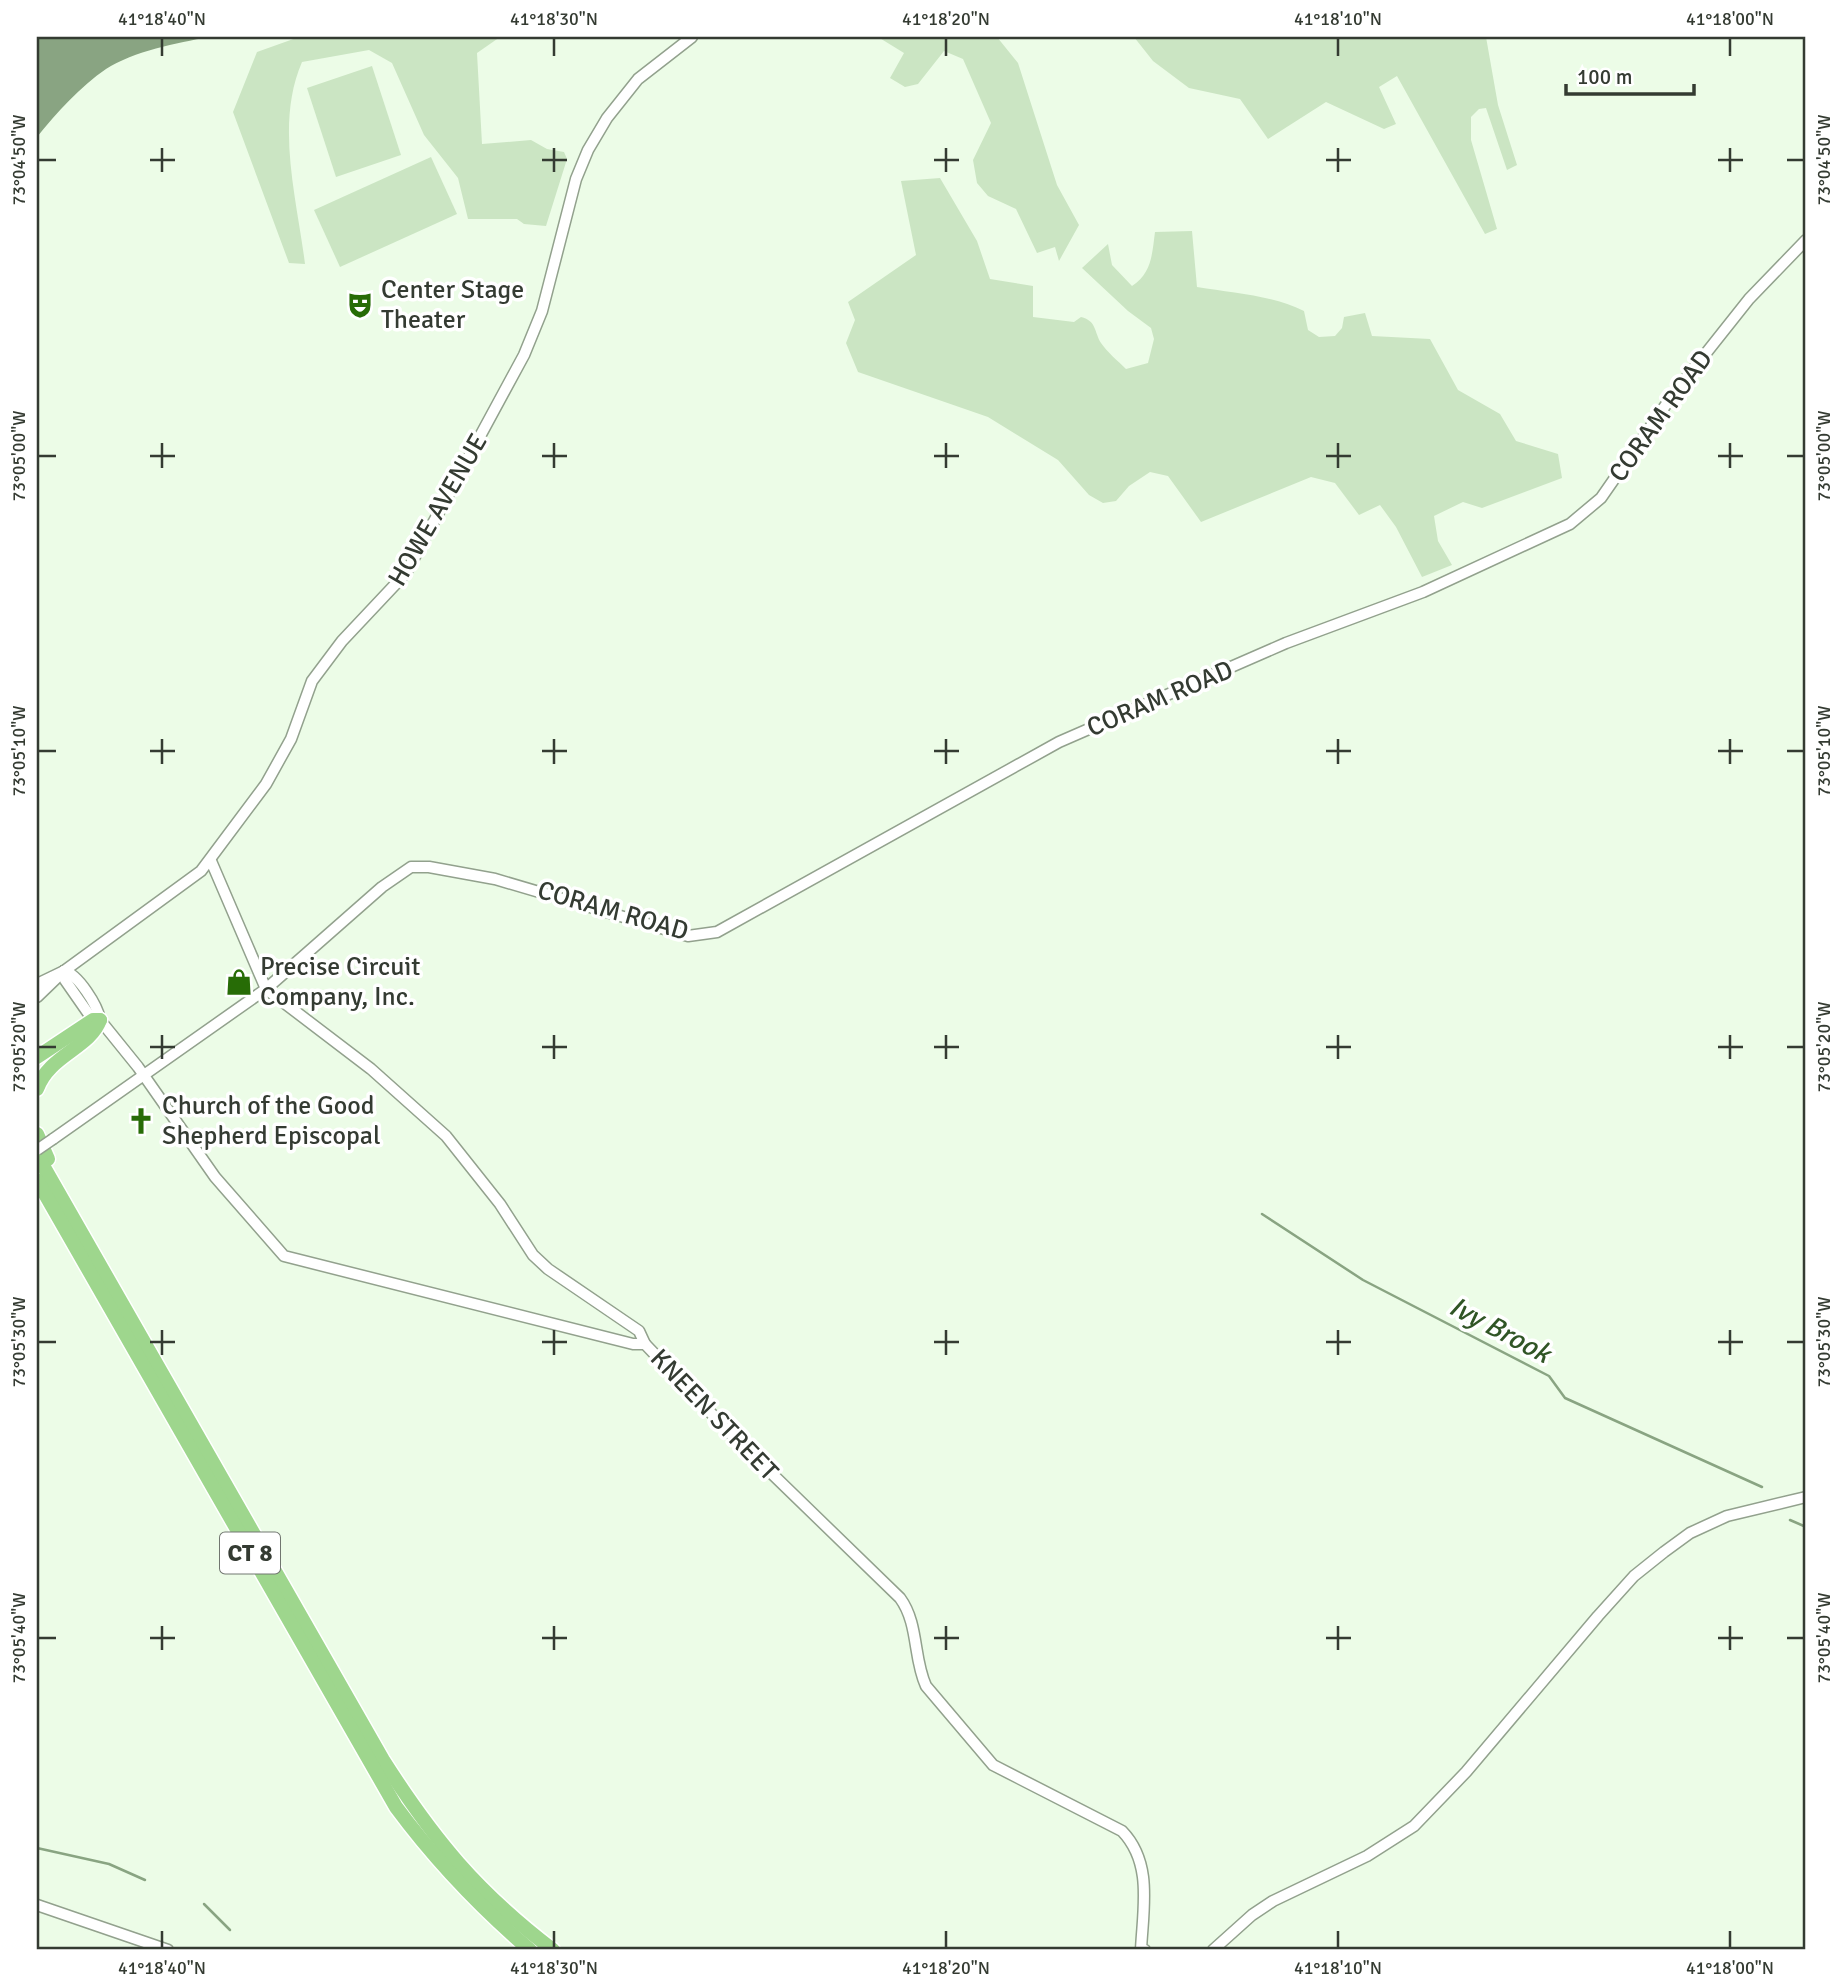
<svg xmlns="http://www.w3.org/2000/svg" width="1843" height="1987" font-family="Signika,sans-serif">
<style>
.green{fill:#cbe5c3}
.water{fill:#89a482}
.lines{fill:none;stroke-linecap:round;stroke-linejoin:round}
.stream{stroke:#89a482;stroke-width:2.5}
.secondary-casing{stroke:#92a18d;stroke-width:13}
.highway-casing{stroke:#fff;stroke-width:17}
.secondary{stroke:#fff;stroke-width:10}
.highway{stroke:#9ed68d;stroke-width:14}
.secondary-bridge-casing{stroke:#92a18d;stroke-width:13;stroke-linecap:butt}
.secondary-bridge{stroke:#fff;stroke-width:10}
.ticks{fill:none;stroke:#343b32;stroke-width:2.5}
.labels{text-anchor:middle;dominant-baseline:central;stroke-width:7;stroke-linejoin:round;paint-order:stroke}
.shield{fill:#fff;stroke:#717670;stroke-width:2}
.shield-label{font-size:24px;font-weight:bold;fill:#343b32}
.poi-label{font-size:26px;fill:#343b32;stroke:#fff;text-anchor:start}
.street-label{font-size:26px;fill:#343b32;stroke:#fff}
.water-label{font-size:28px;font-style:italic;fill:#305525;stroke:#fff}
.neatline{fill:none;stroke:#343b32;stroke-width:2.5}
.ticks-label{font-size:18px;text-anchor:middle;fill:#343b32}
</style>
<rect width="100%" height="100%" fill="#ecfce7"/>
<g class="green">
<path d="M299 37H500L477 53 482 144 531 140 547 149 564 152 567 159 546 226 524 224 517 219H468L458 178 424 135 392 63 369 50 302 62C275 124 297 199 305 264L289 263 233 112 257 52Z"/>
<polygon points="878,37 997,37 1018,63 1057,185 1079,225 1059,261 1055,247 1037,253 1016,209 988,196 977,183 973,160 991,123 963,59 944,51 918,84 905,87 890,78 904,53"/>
<polygon points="1134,37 1486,37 1498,105 1517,165 1507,170 1486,108 1479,109 1471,117 1471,140 1497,229 1485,234 1397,76 1379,87 1396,124 1384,129 1326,102 1268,139 1240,99 1189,88 1153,61"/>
<polygon points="372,66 401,155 336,177 307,88"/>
<polygon points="431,157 457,214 340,267 314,210"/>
<path d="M940 178 977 241 990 279 1033 286V317L1074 322 1081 317C1097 321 1094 332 1101 343 1107 352 1118 361 1126 369L1148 363 1154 339 1151 328 1128 311 1082 268 1108 244 1112 265 1132 286C1152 273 1152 254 1155 232L1192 231 1197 287C1233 293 1271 295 1304 311L1308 330 1319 337 1335 336 1342 328 1344 317 1365 313 1372 336 1430 339 1458 390 1500 414 1516 441 1558 454 1562 478 1482 508 1463 502 1434 516 1438 541 1452 565 1422 577 1396 527 1380 505 1359 515 1335 483 1311 477 1201 522 1168 476 1150 472 1129 486 1116 501 1103 503 1089 495 1058 460 988 417 858 372 846 343 855 320 848 302 916 255 901 181Z"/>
</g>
<path class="water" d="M37 37H209C177 43 134 51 106 69 81 86 56 113 37 137Z"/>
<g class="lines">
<g class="stream">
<polyline points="1262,1214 1363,1280 1549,1376 1565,1398 1762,1487"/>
<polyline points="1790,1520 1806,1527"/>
<polyline points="37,1848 109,1864 145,1880"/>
<polyline points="204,1904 230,1930"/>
</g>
<defs>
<g id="secondary">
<polyline points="211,861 266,989 371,1069 446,1136 500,1204 533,1255 548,1269 639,1331 645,1344"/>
<path d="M64 971 65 980 88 1013 100 1020 138 1067 215 1177 284 1256 633 1344H645L731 1434 900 1598C919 1624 913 1658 926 1686L993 1765 1122 1831C1153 1863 1143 1908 1141 1950H1145"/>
<path d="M64 971C78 974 98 1006 100 1020"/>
<polyline points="37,984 64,971"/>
<polyline points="37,997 64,971 201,871 266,784 291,739 312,681 342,641 406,573 524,355 542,311 576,179 588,150 607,118 638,79 692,37"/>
<polyline points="53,1139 266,989 382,887 411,867 429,867 495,879 688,936 717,932 1059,742 1286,643 1423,592 1570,524 1601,498 1672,396 1749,299 1806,240"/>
<polyline points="37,1905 168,1950"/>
<polyline points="1213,1950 1252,1915 1273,1901 1367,1856 1414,1826 1466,1772 1598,1616 1634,1576 1664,1552 1690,1533 1727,1516 1806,1497"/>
</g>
<g id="highway">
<polyline points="37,1057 93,1020 100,1020"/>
<path d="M37 1089C49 1055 90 1048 100 1020"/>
<polyline points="37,1134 48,1159"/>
<path d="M37 1155 383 1760C434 1840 477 1892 553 1950"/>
<path d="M37 1180 396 1807C436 1861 479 1906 530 1950"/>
</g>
</defs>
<use href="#secondary" class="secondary-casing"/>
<use href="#highway" class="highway-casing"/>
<use href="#secondary" class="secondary"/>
<use href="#highway" class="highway"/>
<defs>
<polyline id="secondary-bridge" points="37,1150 53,1139"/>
</defs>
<use href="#secondary-bridge" class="secondary-bridge-casing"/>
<use href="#secondary-bridge" class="secondary-bridge"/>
</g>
<path class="ticks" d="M162 38V56M554 38V56M946 38V56M1338 38V56M1730 38V56M162 148V172M554 148V172M946 148V172M1338 148V172M1730 148V172M38 160H56M150 160H175M542 160H567M934 160H959M1326 160H1351M1718 160H1743M1787 160H1804M162 443V468M554 443V468M946 443V468M1338 443V468M1730 443V468M38 456H56M150 456H175M542 456H567M934 456H959M1326 456H1351M1718 456H1743M1787 456H1804M162 739V764M554 739V764M946 739V764M1338 739V764M1730 739V764M38 751H56M150 751H175M542 751H567M934 751H959M1326 751H1351M1718 751H1743M1787 751H1804M162 1035V1059M554 1035V1059M946 1035V1059M1338 1035V1059M1730 1035V1059M38 1047H56M150 1047H175M542 1047H567M934 1047H959M1326 1047H1351M1718 1047H1743M1787 1047H1804M162 1330V1355M554 1330V1355M946 1330V1355M1338 1330V1355M1730 1330V1355M38 1342H56M150 1342H175M542 1342H567M934 1342H959M1326 1342H1351M1718 1342H1743M1787 1342H1804M162 1626V1650M554 1626V1650M946 1626V1650M1338 1626V1650M1730 1626V1650M38 1638H56M150 1638H175M542 1638H567M934 1638H959M1326 1638H1351M1718 1638H1743M1787 1638H1804M162 1931V1948M554 1931V1948M946 1931V1948M1338 1931V1948M1730 1931V1948"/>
<defs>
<symbol id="theatre-bare" viewBox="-9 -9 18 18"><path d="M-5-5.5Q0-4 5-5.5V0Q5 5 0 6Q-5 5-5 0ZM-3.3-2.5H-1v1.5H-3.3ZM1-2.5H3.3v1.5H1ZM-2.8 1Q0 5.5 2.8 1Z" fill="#276c06" stroke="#fff" stroke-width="2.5" paint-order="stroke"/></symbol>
<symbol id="shop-bare" viewBox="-9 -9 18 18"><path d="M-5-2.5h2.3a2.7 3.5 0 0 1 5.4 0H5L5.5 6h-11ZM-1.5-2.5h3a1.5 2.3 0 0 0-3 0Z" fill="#276c06" stroke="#fff" stroke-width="2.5" paint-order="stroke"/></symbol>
<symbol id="church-bare" viewBox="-9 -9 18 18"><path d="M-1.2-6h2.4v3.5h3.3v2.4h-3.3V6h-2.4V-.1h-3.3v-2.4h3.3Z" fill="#276c06" stroke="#fff" stroke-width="2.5" paint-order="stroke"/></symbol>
</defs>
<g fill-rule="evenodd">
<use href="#theatre-bare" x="341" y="286" width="38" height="38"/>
<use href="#shop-bare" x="220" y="963" width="38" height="38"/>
<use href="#church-bare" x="122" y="1102" width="38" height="38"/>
</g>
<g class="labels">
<rect class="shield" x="220" y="1532.5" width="60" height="41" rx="5"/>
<g class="shield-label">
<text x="250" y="1553">CT 8</text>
</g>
<g class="poi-label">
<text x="381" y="290">Center Stage<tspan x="381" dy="30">Theater</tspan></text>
<text x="260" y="967">Precise Circuit<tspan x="260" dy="30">Company, Inc.</tspan></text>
<text x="162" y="1106">Church of the Good<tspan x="162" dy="30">Shepherd Episcopal</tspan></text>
</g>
<g class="street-label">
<text transform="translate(1661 416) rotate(-54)">CORAM ROAD</text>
<text transform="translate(438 510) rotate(-60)">HOWE AVENUE</text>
<text transform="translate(1160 699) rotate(-23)">CORAM ROAD</text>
<text transform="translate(613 911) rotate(16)">CORAM ROAD</text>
<text transform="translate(714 1415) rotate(46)">KNEEN STREET</text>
</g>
<g class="water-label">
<text transform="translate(1500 1330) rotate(28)">Ivy Brook</text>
</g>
</g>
<rect width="1843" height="1987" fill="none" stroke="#ffffff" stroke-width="77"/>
<path d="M1566 84v10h128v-10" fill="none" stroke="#343b32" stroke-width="3.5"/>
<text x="1577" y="84" font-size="21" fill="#343b32" stroke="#ffffff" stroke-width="5" paint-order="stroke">100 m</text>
<rect x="38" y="38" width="1766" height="1910" class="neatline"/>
<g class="ticks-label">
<text x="162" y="25">41°18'40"N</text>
<text x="554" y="25">41°18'30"N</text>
<text x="946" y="25">41°18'20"N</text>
<text x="1338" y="25">41°18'10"N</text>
<text x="1730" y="25">41°18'00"N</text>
<text transform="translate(1824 160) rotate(-90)" y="6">73°04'50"W</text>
<text transform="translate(19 160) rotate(-90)" y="6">73°04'50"W</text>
<text transform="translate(1824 456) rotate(-90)" y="6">73°05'00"W</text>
<text transform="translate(19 456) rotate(-90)" y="6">73°05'00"W</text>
<text transform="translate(1824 751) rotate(-90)" y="6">73°05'10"W</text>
<text transform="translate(19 751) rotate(-90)" y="6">73°05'10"W</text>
<text transform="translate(1824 1047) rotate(-90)" y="6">73°05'20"W</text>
<text transform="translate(19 1047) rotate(-90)" y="6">73°05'20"W</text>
<text transform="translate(1824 1342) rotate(-90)" y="6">73°05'30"W</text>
<text transform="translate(19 1342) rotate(-90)" y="6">73°05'30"W</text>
<text transform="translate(1824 1638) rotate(-90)" y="6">73°05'40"W</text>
<text transform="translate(19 1638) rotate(-90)" y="6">73°05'40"W</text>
<text x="162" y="1974">41°18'40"N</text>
<text x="554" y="1974">41°18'30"N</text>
<text x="946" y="1974">41°18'20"N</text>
<text x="1338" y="1974">41°18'10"N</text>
<text x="1730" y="1974">41°18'00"N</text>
</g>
</svg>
